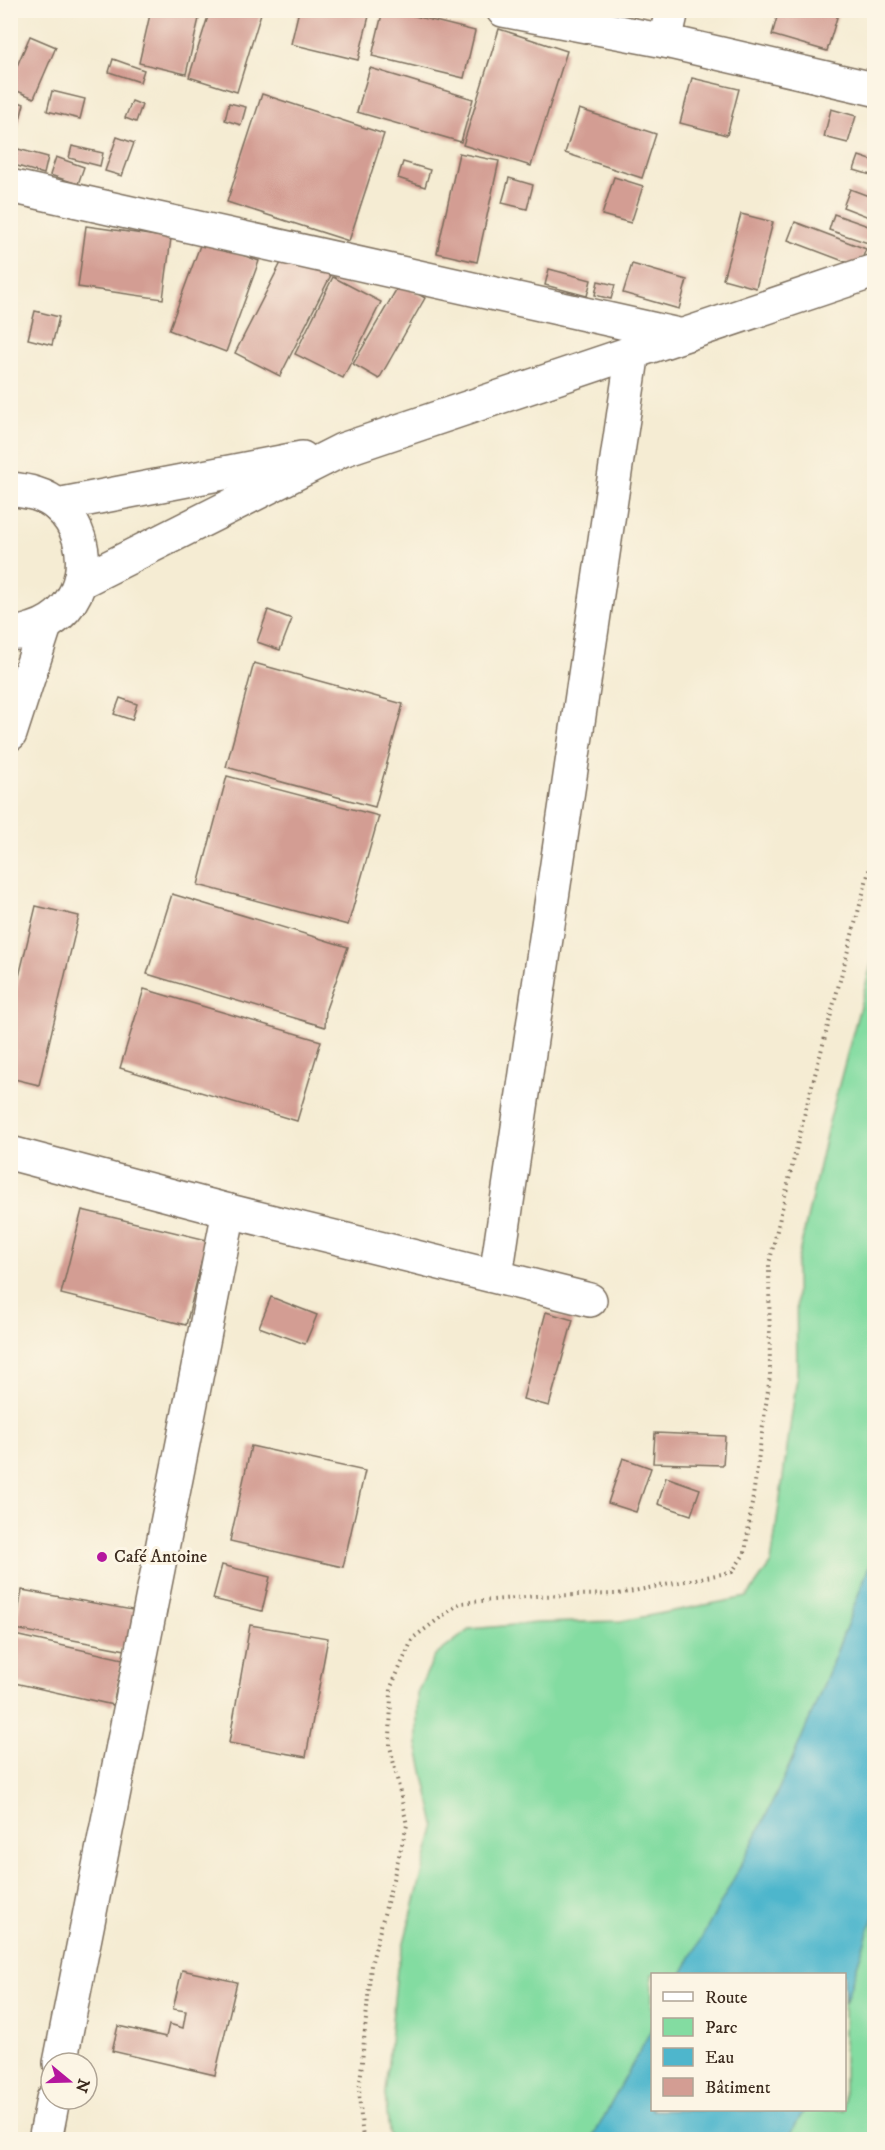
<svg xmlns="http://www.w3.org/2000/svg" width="885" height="2150" font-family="'IM FELL DW Pica',serif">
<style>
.green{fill:#83dca1;stroke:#5f8360;stroke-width:1.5;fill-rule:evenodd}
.water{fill:#4eb6cc;stroke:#447075;stroke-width:1.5}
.building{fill:#d39d93}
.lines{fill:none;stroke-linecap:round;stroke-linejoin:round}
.minor-casing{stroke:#7c6e5d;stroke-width:36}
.major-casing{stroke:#7c6e5d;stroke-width:36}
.path{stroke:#7c6e5d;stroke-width:4;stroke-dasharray:1.5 4.5;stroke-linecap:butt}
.minor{stroke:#fff;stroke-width:33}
.major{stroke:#fff;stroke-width:33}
.poi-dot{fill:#b5179e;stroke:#fcf5e5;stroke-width:2}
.labels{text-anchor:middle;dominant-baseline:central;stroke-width:6;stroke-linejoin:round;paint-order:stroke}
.poi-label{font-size:18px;fill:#3b2a1e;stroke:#fcf5e5;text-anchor:start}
</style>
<rect width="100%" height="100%" fill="#fcf5e5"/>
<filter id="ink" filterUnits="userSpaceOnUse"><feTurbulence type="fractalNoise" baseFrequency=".0167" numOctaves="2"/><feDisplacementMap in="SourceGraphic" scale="12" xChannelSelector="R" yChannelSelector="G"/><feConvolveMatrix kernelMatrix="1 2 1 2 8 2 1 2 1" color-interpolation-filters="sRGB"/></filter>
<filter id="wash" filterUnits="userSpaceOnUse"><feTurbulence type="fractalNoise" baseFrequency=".008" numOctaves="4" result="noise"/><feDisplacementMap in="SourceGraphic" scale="24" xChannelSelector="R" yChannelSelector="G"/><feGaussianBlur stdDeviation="1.35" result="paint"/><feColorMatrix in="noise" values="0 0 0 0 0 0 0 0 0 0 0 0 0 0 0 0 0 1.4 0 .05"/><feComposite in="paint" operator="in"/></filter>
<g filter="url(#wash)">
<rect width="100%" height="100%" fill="#f5ecd3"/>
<path class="green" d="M874 954V2139L390 2140 385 2094 397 1969 435 1825 417 1744V1693L435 1656 470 1629 537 1623 621 1621 747 1597 771 1563 797 1377 796 1267 829 1122ZM652 1974H844V2110H652Z"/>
<g class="water">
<path d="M874 1553V1914L845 2003 844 1974H682C718 1908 755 1842 786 1773 819 1701 846 1627 874 1553Z"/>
<polygon points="652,2028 652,2110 804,2110 788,2139 592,2139"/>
</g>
<g id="blocks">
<g class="building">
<polygon points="151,10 201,10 186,74 139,63"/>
<polygon points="210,10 262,10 237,92 189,77"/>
<polygon points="299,10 345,10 369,16 358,60 291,44"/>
<polygon points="383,10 391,10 475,31 464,78 372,56"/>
<polygon points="779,10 826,10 838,14 827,51 772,35"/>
<polygon points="499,29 567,51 531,166 463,145"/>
<polygon points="30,36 56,47 34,98 10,88 10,82"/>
<polygon points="113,59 144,70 140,82 109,72"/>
<polygon points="370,68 473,99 461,142 357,112"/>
<polygon points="692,78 739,89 727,135 680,123"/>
<polygon points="52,91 85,99 80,119 47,111"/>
<polygon points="262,94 384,134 349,241 227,202"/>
<polygon points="13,100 24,104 13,146 10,145 10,110"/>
<polygon points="132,101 142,105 136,122 125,118"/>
<polygon points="229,103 246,107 241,125 225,120"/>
<polygon points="579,109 656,134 642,178 565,153"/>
<polygon points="831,109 856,116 848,143 824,137"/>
<polygon points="117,137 134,143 122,176 105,171"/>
<polygon points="72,146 103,153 100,166 69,158"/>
<polygon points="18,149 48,157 44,174 14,165"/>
<polygon points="459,153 499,161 477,262 437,253"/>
<polygon points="859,156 874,161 874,176 854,170"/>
<polygon points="56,157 84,167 78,184 50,175"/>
<polygon points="403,162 430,170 425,187 398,178"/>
<polygon points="614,177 643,186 631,223 602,215"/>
<polygon points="509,178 533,185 527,209 502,203"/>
<polygon points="850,189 874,198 874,219 843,207"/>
<polygon points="741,214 773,222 756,288 723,279"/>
<polygon points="834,214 874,228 874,245 829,230"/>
<polygon points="795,222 866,249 859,267 788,240"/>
<polygon points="86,226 171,238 163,299 78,287"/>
<polygon points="202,240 259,261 226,352 169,330"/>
<polygon points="286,253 331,275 280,376 235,353"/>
<polygon points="632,264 687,280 679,309 623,293"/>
<polygon points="549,269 591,280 587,296 545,285"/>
<polygon points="333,277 381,302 343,378 295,354"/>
<polygon points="598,281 615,285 611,299 595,295"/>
<polygon points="400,283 425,298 379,379 353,364"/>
<polygon points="35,311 59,317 52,345 28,339"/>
<polygon points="268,610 292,619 280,650 257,642"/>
<polygon points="254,663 403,704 375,807 226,767"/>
<polygon points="120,698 137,704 132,720 114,714"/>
<polygon points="227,776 379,816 348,925 198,885"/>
<polygon points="172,894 348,947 326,1009 325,1027 147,974"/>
<polygon points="36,906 79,916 39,1085 10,1078 10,1014"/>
<polygon points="144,989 321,1041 297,1121 120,1068"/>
<polygon points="82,1210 207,1240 186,1325 61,1294"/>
<polygon points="271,1297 317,1315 305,1344 259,1327"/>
<polygon points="546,1312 573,1320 549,1406 523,1399"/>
<polygon points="655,1433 725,1436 723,1465 653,1463"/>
<polygon points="251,1446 365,1471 343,1567 230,1541"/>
<polygon points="623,1458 651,1468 636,1512 608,1503"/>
<polygon points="666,1477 700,1489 691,1515 658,1504"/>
<polygon points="222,1565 270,1577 262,1611 213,1599"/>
<polygon points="22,1590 138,1611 131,1651 15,1629"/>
<polygon points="250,1625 328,1638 306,1757 229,1743"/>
<polygon points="10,1634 123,1659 113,1705 10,1682"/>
<polygon points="182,1970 237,1982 215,2075 112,2051 118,2026 166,2037 169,2024 183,2028 186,2011 173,2009"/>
</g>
</g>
</g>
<g filter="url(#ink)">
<use href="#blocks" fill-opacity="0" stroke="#7c6e5d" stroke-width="1.5"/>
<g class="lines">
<defs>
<g id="minor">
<polyline points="503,10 665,41 874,89"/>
<polyline points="665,41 672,10"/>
<polyline points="10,186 679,335"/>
<polyline points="57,505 302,458"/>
<polyline points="80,582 342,450 874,271"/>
<polyline points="10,1153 229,1211 590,1300"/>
<polyline points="496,1276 633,351"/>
<polyline points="60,2063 229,1211"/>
<polyline points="45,2140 53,2099"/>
</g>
<g id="major">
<path d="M10 489C27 491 45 494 58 506 99 543 87 613 33 629 25 632 19 634 10 633"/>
<polyline points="10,734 45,626"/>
</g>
</defs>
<use href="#minor" class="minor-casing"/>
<use href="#major" class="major-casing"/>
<polyline class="path" points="363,2140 359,2094 371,1965 407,1825 390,1746 391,1687 413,1638 460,1603 536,1596 618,1594 732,1572 745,1553 770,1376 769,1264 804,1116 874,852"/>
<use href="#minor" class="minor"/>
<use href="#major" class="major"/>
</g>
</g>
<circle class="poi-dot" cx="102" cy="1557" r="6"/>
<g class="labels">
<g class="poi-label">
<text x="114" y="1557">Café Antoine</text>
</g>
</g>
<rect width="885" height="2150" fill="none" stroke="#fcf5e5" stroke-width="36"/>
<rect x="651" y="1973" width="195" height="138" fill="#fcf5e5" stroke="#afa495" stroke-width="1.5"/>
<rect x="663" y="1992" width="30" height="9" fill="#ffffff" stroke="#afa495" stroke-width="1.5"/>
<text x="705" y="2003" font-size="18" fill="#3b2a1e">Route</text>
<rect x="663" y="2018" width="30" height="18" fill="#83dca1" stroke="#afa495" stroke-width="1.5"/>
<text x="705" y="2033" font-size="18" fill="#3b2a1e">Parc</text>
<rect x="663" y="2048" width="30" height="18" fill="#4eb6cc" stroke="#afa495" stroke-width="1.5"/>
<text x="705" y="2063" font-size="18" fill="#3b2a1e">Eau</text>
<rect x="663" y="2078" width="30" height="18" fill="#d39d93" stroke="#afa495" stroke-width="1.5"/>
<text x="705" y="2093" font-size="18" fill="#3b2a1e">Bâtiment</text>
<g transform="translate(69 2081) rotate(109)"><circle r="28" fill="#fcf5e5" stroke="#afa495" stroke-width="1.5"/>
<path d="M0-4.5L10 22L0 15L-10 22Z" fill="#b5179e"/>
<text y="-9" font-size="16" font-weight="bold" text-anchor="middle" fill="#3b2a1e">N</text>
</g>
</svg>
